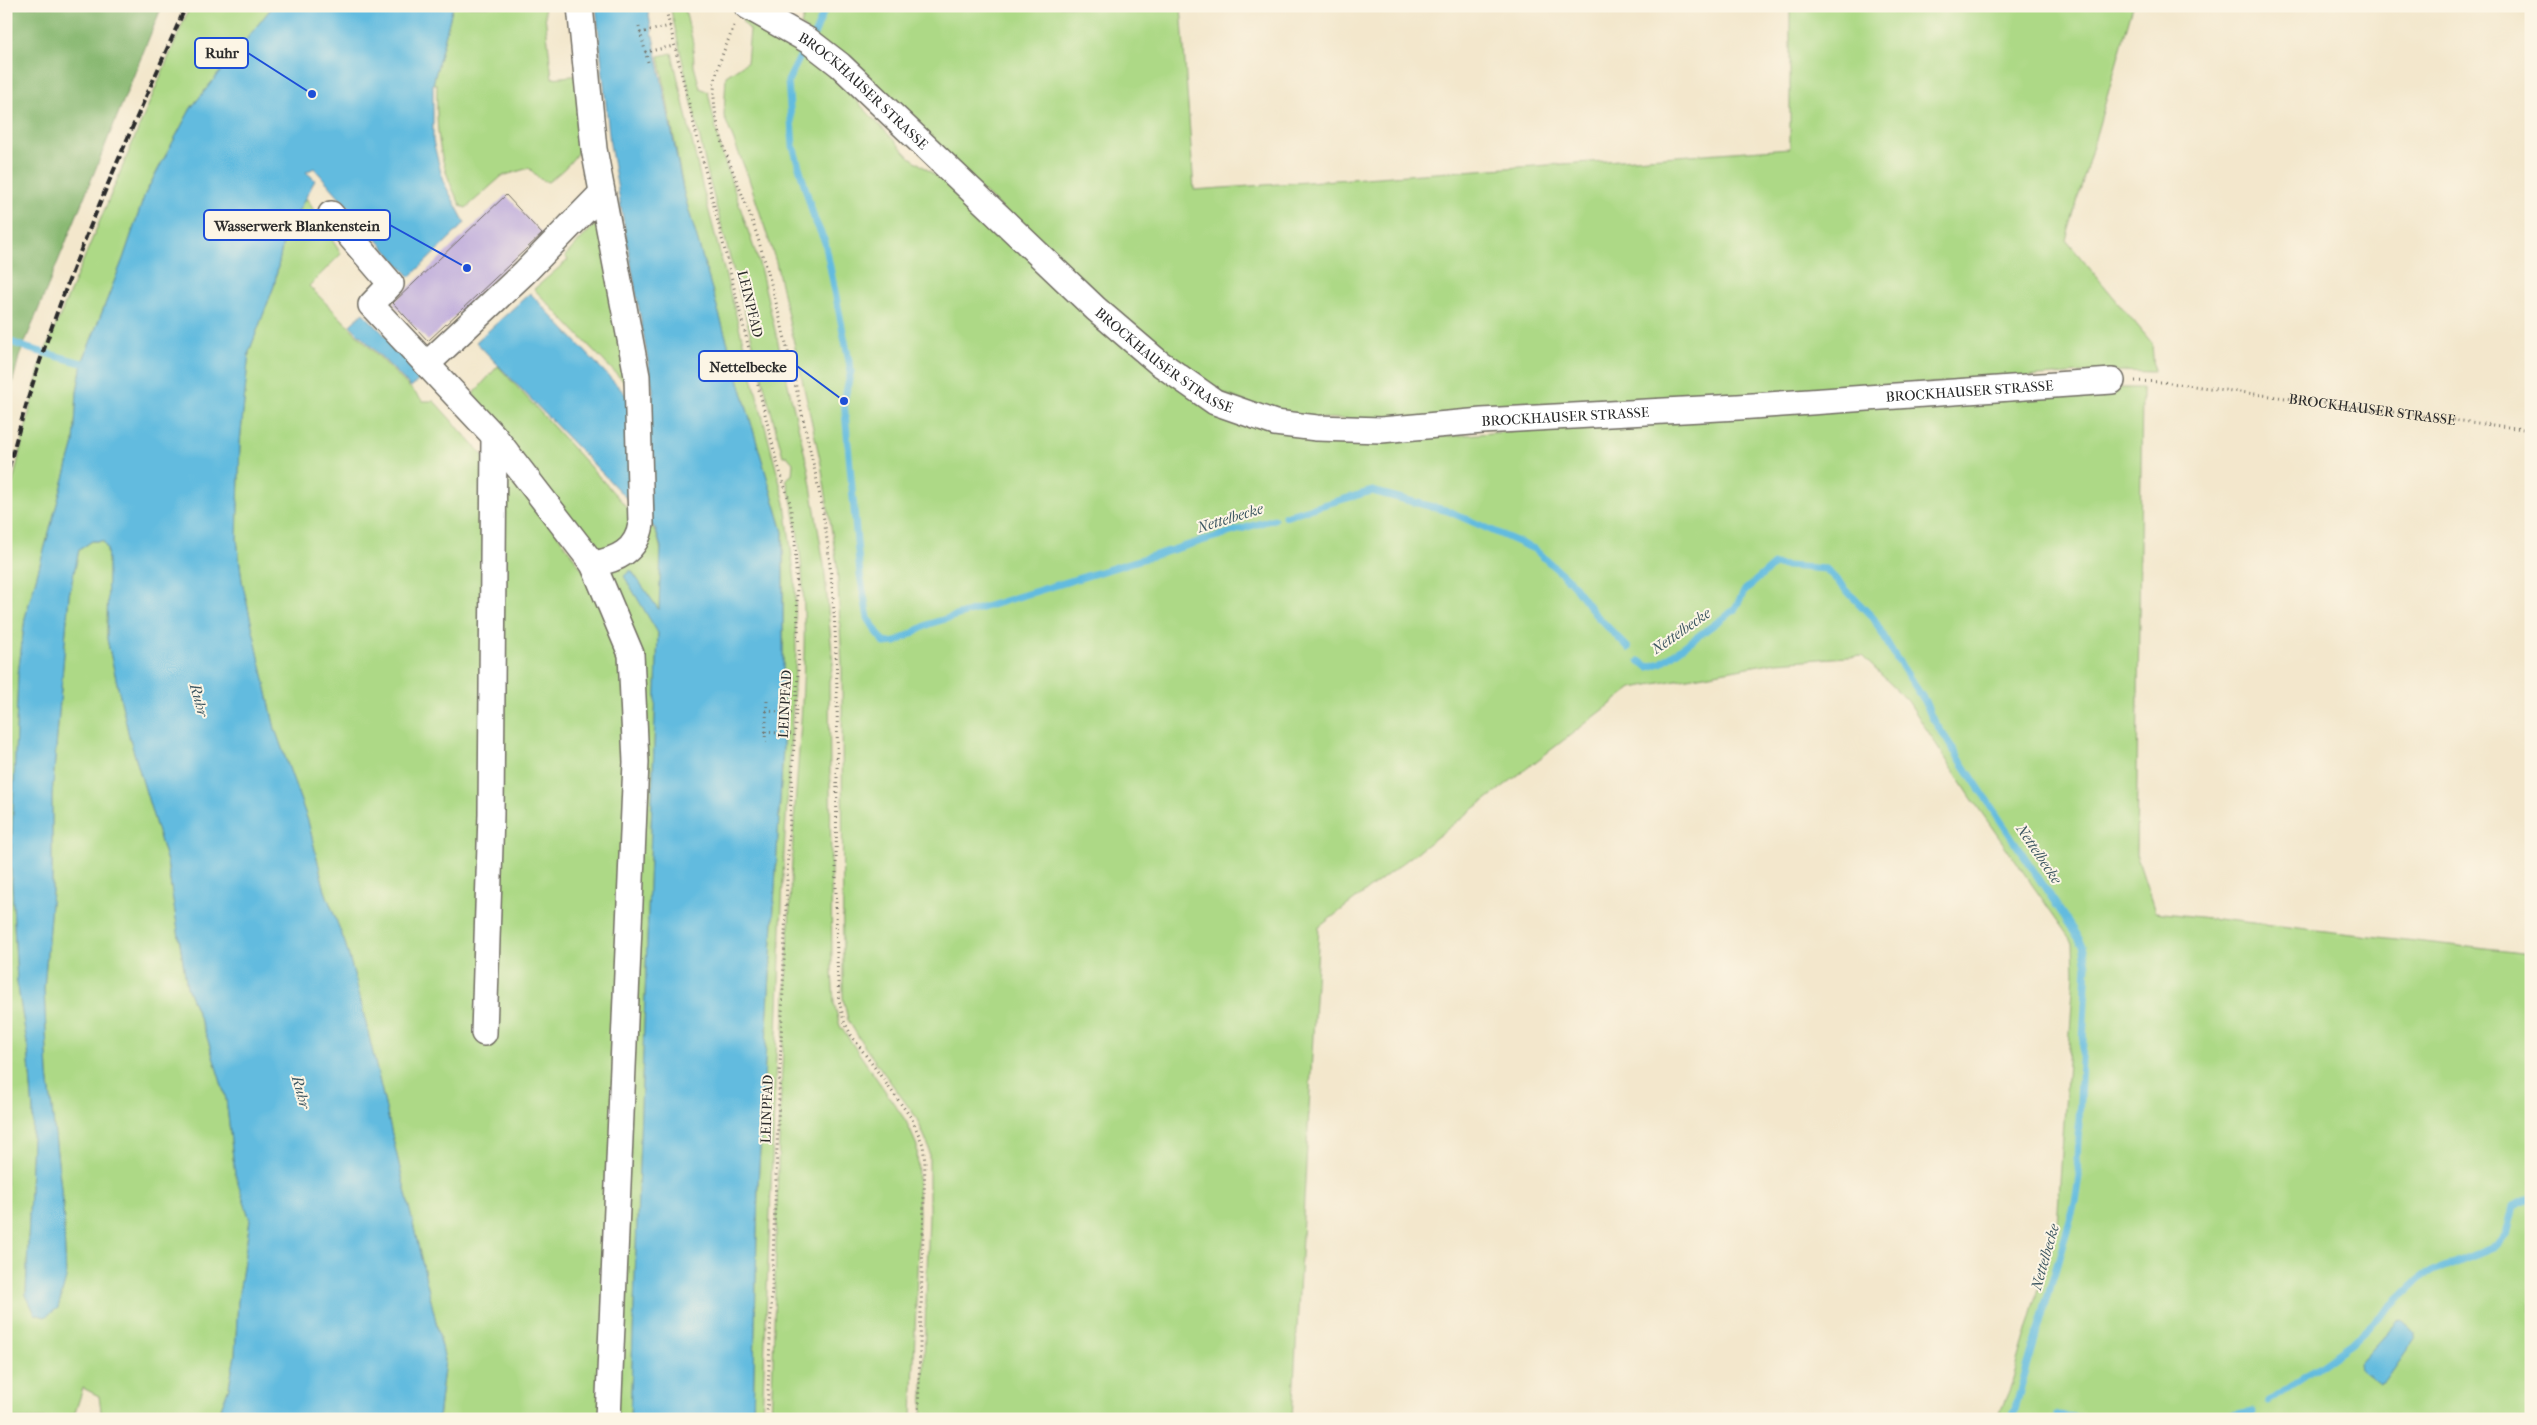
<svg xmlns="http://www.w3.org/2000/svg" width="2537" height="1425" font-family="'IM FELL French Canon',serif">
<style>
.green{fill:#add986;stroke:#6c8258}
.forest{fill:#8ab973;stroke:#5a724f}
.water{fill:#62bbdf;stroke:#467385}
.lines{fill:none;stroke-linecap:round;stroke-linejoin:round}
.stream{stroke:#62bbdf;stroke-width:7}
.building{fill:#beabdb}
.minor-casing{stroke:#716d63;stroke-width:28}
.path{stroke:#716d63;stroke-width:3;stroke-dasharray:1 4;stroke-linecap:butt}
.minor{stroke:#fff;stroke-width:25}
.rail{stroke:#2b2b2b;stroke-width:4;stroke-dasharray:8 4;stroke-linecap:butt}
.labels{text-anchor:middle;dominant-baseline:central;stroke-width:4;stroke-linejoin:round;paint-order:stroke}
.street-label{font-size:14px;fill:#2b2b2b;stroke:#fcf5e5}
.water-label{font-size:15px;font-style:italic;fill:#3c5661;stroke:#fcf5e5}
.leader{fill:none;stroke:#1d4ed8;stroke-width:2}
.callout-dot{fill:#1d4ed8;stroke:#fcf5e5;stroke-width:2}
.callout{fill:#fcf5e5;stroke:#1d4ed8;stroke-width:2}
.callout-label{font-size:15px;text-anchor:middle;font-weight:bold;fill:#2b2b2b}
</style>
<rect width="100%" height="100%" fill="#fcf5e5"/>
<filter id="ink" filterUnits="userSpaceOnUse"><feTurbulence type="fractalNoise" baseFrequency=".02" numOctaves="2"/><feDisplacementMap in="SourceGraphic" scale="10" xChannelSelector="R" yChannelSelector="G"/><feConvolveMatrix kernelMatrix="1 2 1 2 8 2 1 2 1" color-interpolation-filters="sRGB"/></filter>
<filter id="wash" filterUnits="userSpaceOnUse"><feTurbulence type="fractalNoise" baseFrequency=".0096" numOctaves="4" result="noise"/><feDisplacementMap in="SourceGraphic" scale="20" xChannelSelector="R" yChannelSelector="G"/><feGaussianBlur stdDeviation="1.12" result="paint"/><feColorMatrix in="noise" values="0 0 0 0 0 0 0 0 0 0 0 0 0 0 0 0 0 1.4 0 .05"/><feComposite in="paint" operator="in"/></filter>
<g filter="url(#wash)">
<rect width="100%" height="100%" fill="#f3e7cc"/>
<g class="green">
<polygon points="190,6 273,6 191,108 145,194 123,259 82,363 77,392 74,443 25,618 18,675 11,865 17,982 28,1049 33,1111 26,1295 66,1278 63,1206 48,1074 44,989 52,891 52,795 69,595 79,550 92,541 103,541 107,549 108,562 107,639 129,736 167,862 187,987 207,1037 226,1099 235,1174 250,1220 238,1301 235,1355 229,1387 217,1419 102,1419 99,1396 83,1388 73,1419 6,1419 6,512 41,361"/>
<path d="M453 6H544L552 78 582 75C586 127 595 147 548 182L540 179 529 168 502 176 466 208 461 206C438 163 436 132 437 84H433Z"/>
<path d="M670 6H684L693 43 694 66 700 88 708 92 721 151 759 263 808 468 824 565 833 664 829 681 832 972 834 1003 840 1026 906 1121 917 1146 919 1215 912 1419H771C774 1346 775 1274 777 1201 780 1087 787 974 792 860 797 736 820 600 786 479L792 475 793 463 787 456H783L709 179Z"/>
<polygon points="807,6 1181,6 1194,190 1790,148 1790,6 2133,6 2066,240 2152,343 2154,372 2113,371 1391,420 1276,417 1188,378 801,25"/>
<polygon points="749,13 810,52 910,157 980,208 1153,367 1356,443 2099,388 2142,388 2136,854 2155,912 2531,954 2531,1419 1997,1419 2009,1392 2057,1226 2074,973 2073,943 1972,799 1908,701 1862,656 1776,662 1632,688 1319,927 1292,1419 922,1419 929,1214 929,1147 916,1117 864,1046 848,1020 843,998 842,665 837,564 821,464 776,262 748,176 724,116 726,76 747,62 750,30 742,21"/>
<polygon points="672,53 701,181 785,503 795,581 796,653 784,852 762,1419 753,1419 758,1184 783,747 783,532 684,194 659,56"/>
<path d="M305 196 341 254 309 286 423 401H434L487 460 511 469 585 573 648 521C669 544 660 582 659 611L631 570 658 632 630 1419H438L445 1360 356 981 345 943 325 891 308 821 275 729 242 581 237 539 240 443 249 352 274 286 284 238Z"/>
<polygon points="604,215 629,387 534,289 568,260 565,256"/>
<polygon points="498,366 634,515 623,547 591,554 473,394"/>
</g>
<polygon class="forest" points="6,6 162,6 19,357 6,408"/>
<g class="water">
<polygon points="273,6 453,6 433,84 433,141 443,181 465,223 410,277 314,168 306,172 315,180 284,238 274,286 249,352 240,443 237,539 242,581 275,729 308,821 325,891 345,943 356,981 445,1360 438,1419 217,1419 229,1387 235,1355 238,1301 250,1220 235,1174 226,1099 207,1037 187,987 167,862 129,736 107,639 108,562 107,549 103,541 92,541 79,550 69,595 52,795 52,891 44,989 48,1074 63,1206 66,1278 58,1308 45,1317 35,1314 26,1295 33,1111 28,1049 17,982 11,865 18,675 25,618 74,443 77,392 82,363 123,259 145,194 191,108"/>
<polygon points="596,6 647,6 684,194 783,532 783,747 758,1184 753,1419 630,1419 658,633 624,576 631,570 659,610 661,547 655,528 476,342 530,293 630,399 645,408 652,407 653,390 610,144"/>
<polygon points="363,313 424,375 411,387 350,325"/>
<polygon points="2402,1320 2416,1333 2416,1338 2385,1382 2379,1384 2361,1370 2360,1363 2398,1321"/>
</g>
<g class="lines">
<g class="stream">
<polyline points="815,33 826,6"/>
<polyline points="800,57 788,81 793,146 814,218 825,242 851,371 844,401 860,574 868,618 884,643 896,642 929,624 1274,519"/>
<polyline points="6,340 30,349 82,363"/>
<polyline points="1285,516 1372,491 1448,511 1534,549 1571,582 1594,613 1628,648"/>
<polyline points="1639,661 1649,667 1661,663 1734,610 1745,590 1774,565 1826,569 1874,619 1893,653 1925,701 1931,716 2083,945 2087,965 2077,1158 2079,1176 2075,1203 2012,1419"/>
<polyline points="2268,1402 2351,1344 2422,1276 2498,1245 2506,1235 2513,1206 2531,1198"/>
<polyline points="2058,1415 2088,1419"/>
<polyline points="2214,1419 2252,1411"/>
</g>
</g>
<g id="blocks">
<polygon class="building" points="506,195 542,234 428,341 393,303"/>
</g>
</g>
<g filter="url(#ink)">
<use href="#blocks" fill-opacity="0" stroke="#716d63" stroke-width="1"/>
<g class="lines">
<defs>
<g id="minor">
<path id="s2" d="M747 6 809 41 840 65 1096 309 1158 362 1215 402 1275 423 1317 428 1381 430 1482 421 1738 407 2112 381"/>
<path d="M331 214 391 284 371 305 494 436 593 564C617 560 637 551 641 524L637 376 594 149 580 6"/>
<polyline points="427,364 525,272 601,194"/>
<polyline points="593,564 631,654 636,762 608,1419"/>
<polyline points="484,1033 491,814 494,436"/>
</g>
</defs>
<use href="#minor" class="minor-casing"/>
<g class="path">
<polyline points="665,6 776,459 790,503 795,542 799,653 788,853 767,1419"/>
<path d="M734 26C725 49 713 72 714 97 716 142 740 184 754 226 779 303 795 384 813 463 854 639 828 821 839 1000L844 1021 851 1035 912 1119 923 1145 925 1162 918 1419"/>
<polyline points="639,27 648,62"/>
<polyline points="640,33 670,26"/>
<polyline points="645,52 674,46"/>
<path id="s1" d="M2135 381 2163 382 2531 430"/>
<polyline points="766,711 796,713"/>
<polyline points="765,732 795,734"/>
<polyline points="765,742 767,701"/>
</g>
<use href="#minor" class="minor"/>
<path class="rail" d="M6 480C45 315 118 161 186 6"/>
</g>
</g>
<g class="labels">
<g class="street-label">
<text stroke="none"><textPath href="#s2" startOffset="145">BROCKHAUSER STRASSE</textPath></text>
<text transform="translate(750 304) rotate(76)">LEINPFAD</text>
<text stroke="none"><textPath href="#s2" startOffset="550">BROCKHAUSER STRASSE</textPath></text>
<text stroke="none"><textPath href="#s2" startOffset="1375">BROCKHAUSER STRASSE</textPath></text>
<text stroke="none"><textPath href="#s1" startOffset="239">BROCKHAUSER STRASSE</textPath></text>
<text stroke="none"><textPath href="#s2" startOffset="970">BROCKHAUSER STRASSE</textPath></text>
<text transform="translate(785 704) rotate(-87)">LEINPFAD</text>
<text transform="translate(767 1109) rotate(-88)">LEINPFAD</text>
</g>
<g class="water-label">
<text transform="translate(1230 518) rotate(-17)">Nettelbecke</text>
<text transform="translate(1681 631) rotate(-35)">Nettelbecke</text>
<text transform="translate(199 700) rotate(75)">Ruhr</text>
<text transform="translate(2039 854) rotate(56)">Nettelbecke</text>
<text transform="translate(301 1092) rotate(75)">Ruhr</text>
<text transform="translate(2045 1257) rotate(-74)">Nettelbecke</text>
</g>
</g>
<path class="leader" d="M312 94L248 53M467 268L390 225M844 401L797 366"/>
<g class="callout-dot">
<circle cx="312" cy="94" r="5"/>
<circle cx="467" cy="268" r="5"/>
<circle cx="844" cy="401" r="5"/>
</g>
<g class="callout">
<rect x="195" y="38" width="53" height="30" rx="5"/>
<rect x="204" y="210" width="186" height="30" rx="5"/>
<rect x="699" y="351" width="98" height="30" rx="5"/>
</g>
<g class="callout-label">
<text x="222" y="58">Ruhr</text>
<text x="297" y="231">Wasserwerk Blankenstein</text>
<text x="748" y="372">Nettelbecke</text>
</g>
<rect width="2537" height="1425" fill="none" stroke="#fcf5e5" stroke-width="25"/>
</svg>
